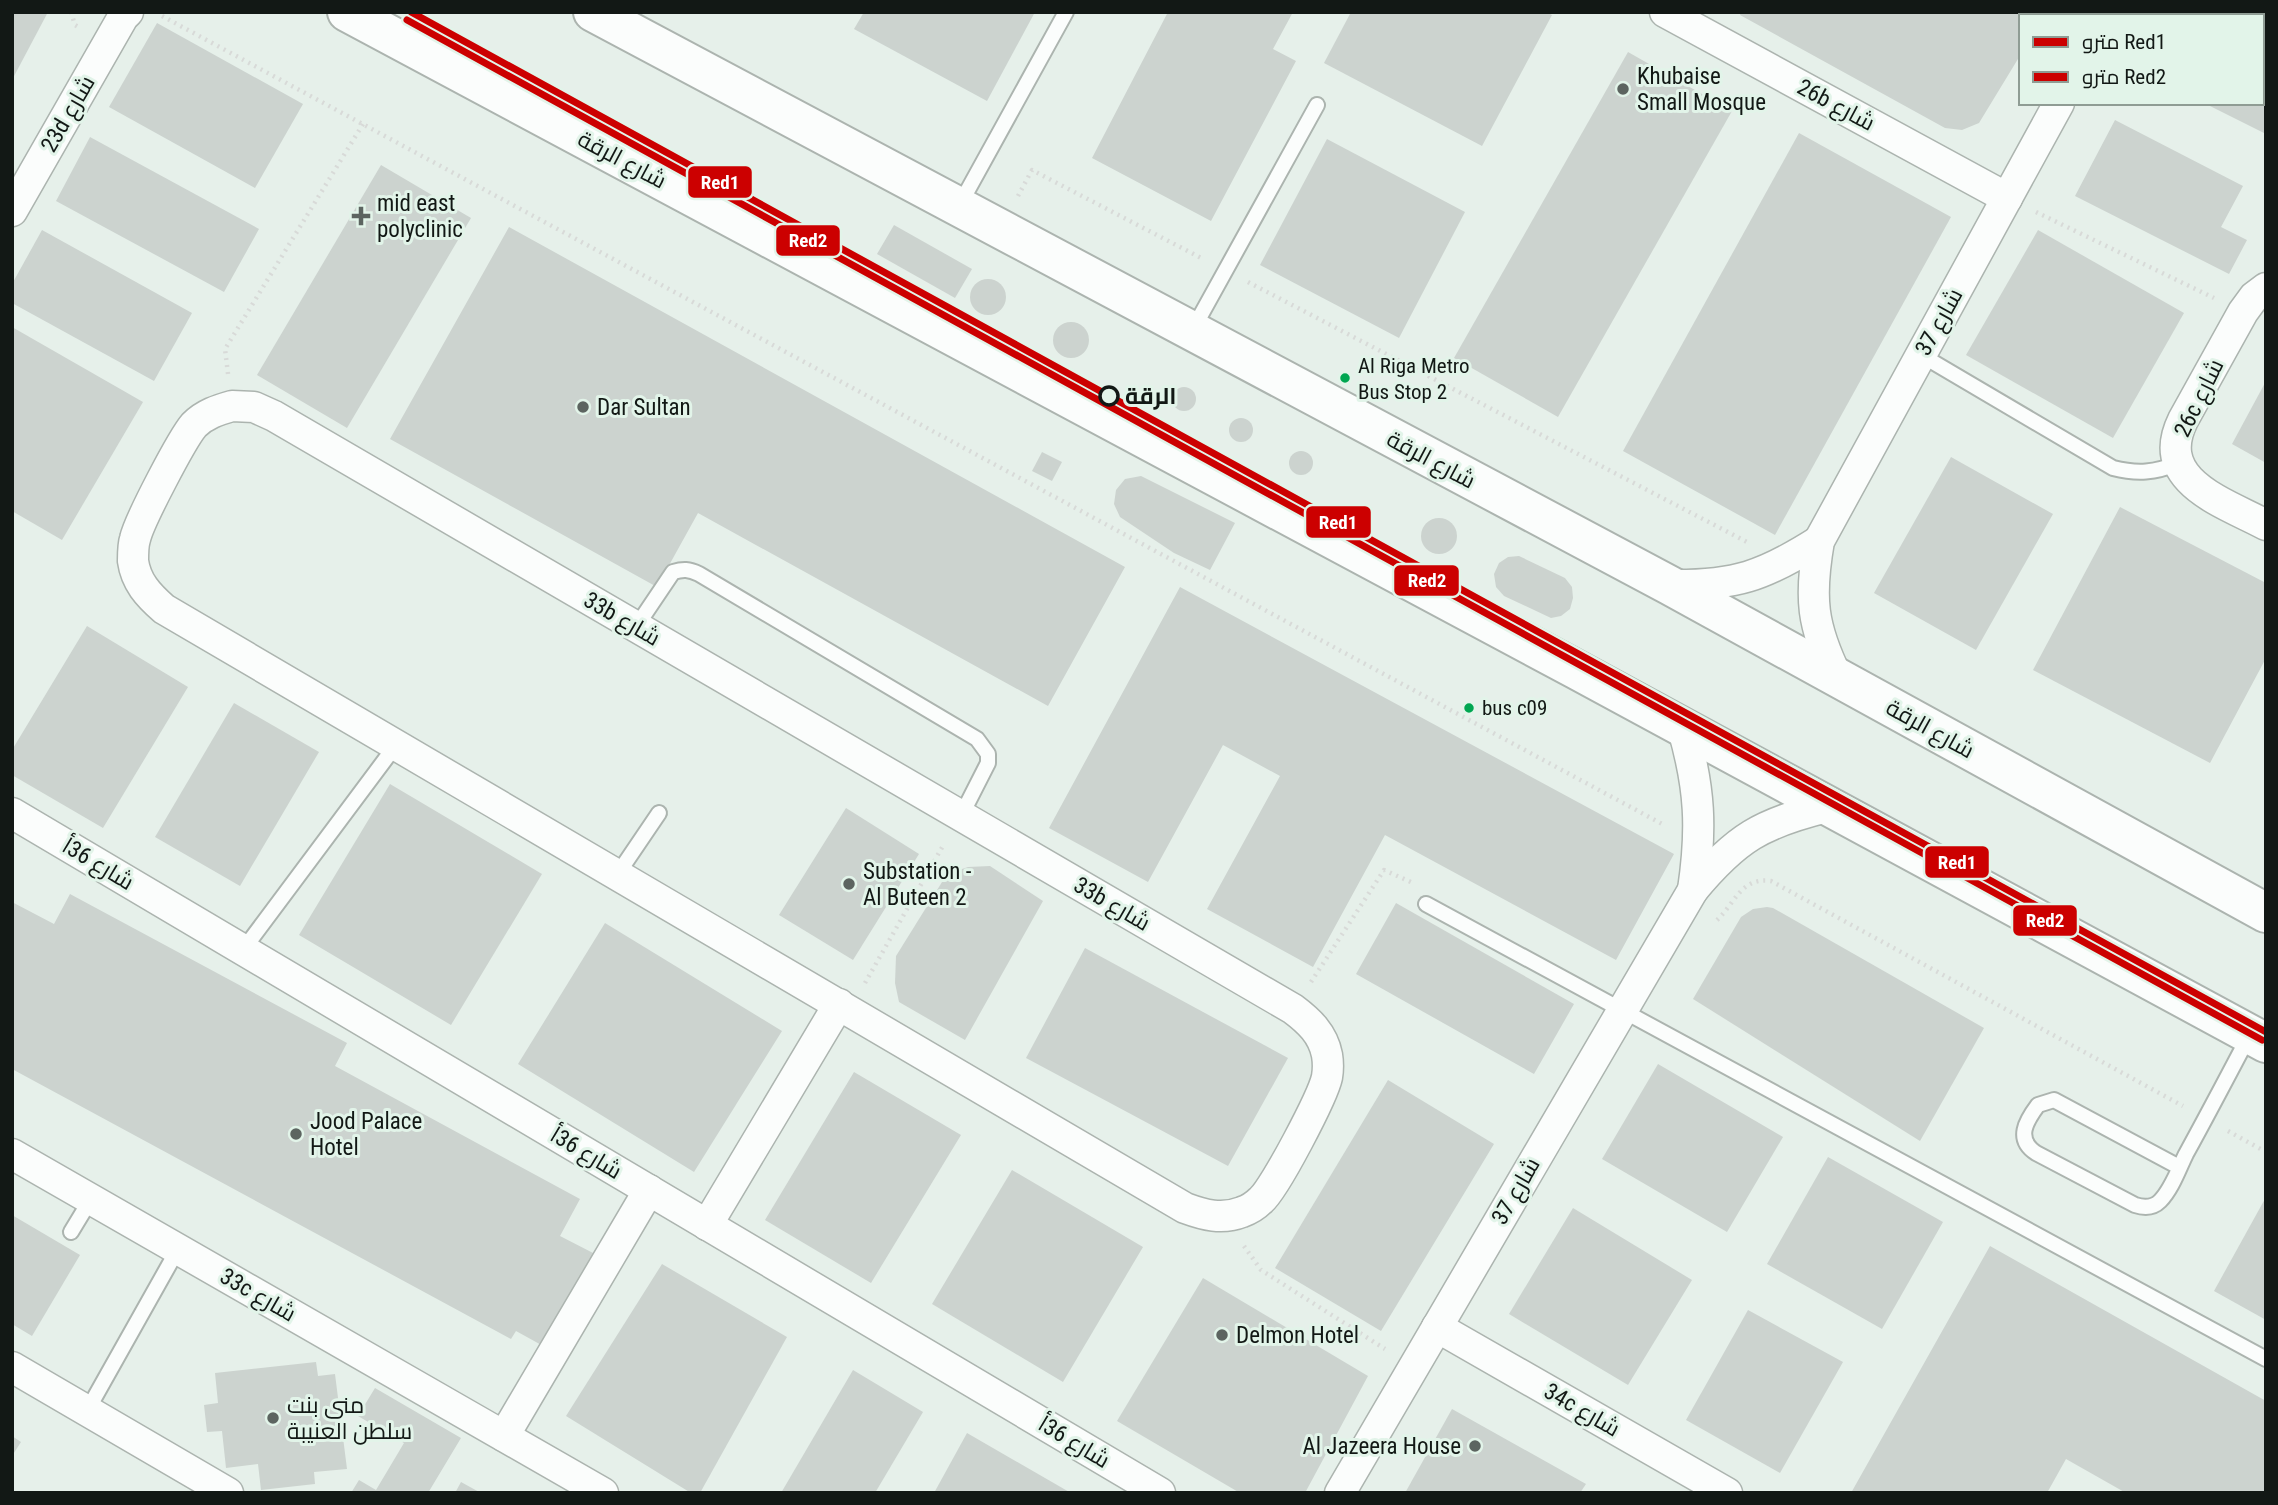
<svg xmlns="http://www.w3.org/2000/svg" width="2278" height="1505" font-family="'Roboto Condensed',Cairo,sans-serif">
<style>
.building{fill:#ccd3cf}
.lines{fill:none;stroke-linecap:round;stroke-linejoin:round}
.lane-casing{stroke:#acb4af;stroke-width:18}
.street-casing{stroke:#acb4af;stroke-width:33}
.secondary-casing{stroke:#acb4af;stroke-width:42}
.path{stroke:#d8dad8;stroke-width:4.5;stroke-dasharray:2 5;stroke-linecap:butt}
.lane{stroke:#fbfdfc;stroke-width:14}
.street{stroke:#fbfdfc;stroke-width:30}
.secondary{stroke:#fbfdfc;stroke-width:38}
.metro-1-casing{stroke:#e2f4e9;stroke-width:12}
.metro-2-casing{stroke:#e2f4e9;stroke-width:12}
.metro-1{stroke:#c00;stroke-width:7}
.metro-2{stroke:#c00;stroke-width:7}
.poi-dot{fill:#5c6460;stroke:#e2f4e9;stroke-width:2.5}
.bus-dot{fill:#00a651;stroke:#e2f4e9;stroke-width:2.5}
.stop-dot{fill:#e2f4e9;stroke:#121815;stroke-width:3.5}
.labels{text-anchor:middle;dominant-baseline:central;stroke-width:6;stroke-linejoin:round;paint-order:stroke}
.bus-label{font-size:21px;fill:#121815;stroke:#e2f4e9;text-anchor:start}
.poi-label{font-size:23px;fill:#121815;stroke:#e2f4e9;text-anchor:start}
.street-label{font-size:23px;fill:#121815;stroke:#e2f4e9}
.stop-label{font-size:23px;font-weight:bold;fill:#121815;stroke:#e2f4e9;text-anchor:start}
.line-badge{stroke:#e2f4e9;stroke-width:2.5}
.badge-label{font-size:19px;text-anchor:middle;font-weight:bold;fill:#fff}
</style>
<rect width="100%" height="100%" fill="#e6f0ea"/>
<g class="building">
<polygon points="12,12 48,12 12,80"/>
<polygon points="864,12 1035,12 987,101 854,29"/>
<polygon points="1168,12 1293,12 1273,49 1296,61 1211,221 1092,158"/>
<polygon points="1351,12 1546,12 1552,15 1482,146 1324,63"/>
<polygon points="1741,12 2029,12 2036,16 2021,16 2021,54 1979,123 1962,130 1945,128 1740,15"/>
<polygon points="2168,12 2256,12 2266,17 2266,134 2204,103 2262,103 2262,16 2166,16"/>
<polygon points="157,23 303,104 255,188 109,107"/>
<polygon points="1628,52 1732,111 1558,417 1454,358"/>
<polygon points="2115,120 2243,186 2221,227 2247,240 2229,274 2075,196"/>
<polygon points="1799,133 1951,217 1775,535 1623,451"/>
<polygon points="90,137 259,229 224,292 56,201"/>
<polygon points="1327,139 1465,212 1399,338 1260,265"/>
<polygon points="381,165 471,218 347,428 257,375"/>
<polygon points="894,225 972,269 955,298 877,254"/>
<polygon points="509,227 1125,567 1048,706 698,513 657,587 390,439"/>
<polygon points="42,230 192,313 154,381 12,303 12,284"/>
<polygon points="2038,230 2184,313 2113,438 1966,355"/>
<circle cx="988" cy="297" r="18"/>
<circle cx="1071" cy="340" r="18"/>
<polygon points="12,327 143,402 62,540 12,511"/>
<polygon points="2266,381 2266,463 2232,444"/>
<circle cx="1184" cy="399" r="12"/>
<circle cx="1241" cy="430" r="12"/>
<circle cx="1301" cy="463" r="12"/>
<polygon points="1042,452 1062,462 1052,481 1032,471"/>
<polygon points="1951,457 2053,514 1976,650 1874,593"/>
<polygon points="1141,476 1235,523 1210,570 1174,553 1120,517 1114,504 1116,490 1125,479"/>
<polygon points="2120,507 2266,583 2266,658 2210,763 2033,670"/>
<circle cx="1439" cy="536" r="18"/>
<polygon points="1519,556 1565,578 1572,587 1573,598 1570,609 1561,616 1551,618 1504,596 1496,587 1494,574 1499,563 1508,557"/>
<polygon points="1180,587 1674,854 1616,960 1385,835 1313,967 1207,909 1280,776 1223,745 1148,882 1049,828"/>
<polygon points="87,626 188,687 103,828 12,775 12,750"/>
<polygon points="234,703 319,752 240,886 155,837"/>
<polygon points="390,784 542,874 451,1025 299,935"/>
<polygon points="846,808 919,854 853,960 779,915"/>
<polygon points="990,866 1043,901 965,1040 899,1002 895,983 896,956 947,874 968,867"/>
<polygon points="70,894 347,1043 335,1066 580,1199 560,1236 595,1254 545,1347 516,1331 511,1339 12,1069 12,902 54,924"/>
<polygon points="1396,903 1574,1004 1534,1074 1356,974"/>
<polygon points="1767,907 1773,908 1984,1028 1920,1141 1693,999 1741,917 1753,909"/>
<polygon points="605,923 782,1031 694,1172 518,1064"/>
<polygon points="1085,948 1288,1058 1228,1166 1026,1058"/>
<polygon points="1658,1064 1783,1137 1727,1232 1602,1159"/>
<polygon points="854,1072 961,1135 871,1283 765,1220"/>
<polygon points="1388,1080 1494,1144 1381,1331 1275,1268"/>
<polygon points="1828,1157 1943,1222 1882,1329 1767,1264"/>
<polygon points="1012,1170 1143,1247 1063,1382 932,1304"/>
<polygon points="2266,1197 2266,1320 2214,1291"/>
<polygon points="1573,1208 1692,1280 1628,1385 1509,1314"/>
<polygon points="12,1215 80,1255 32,1336 12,1324"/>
<polygon points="1990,1246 2266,1401 2266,1488 2263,1493 2126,1493 2066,1459 2047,1493 1851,1493"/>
<polygon points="662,1264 787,1337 700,1493 691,1493 566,1416"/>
<polygon points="1203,1278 1368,1376 1305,1493 1240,1493 1117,1421"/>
<polygon points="1748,1310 1843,1362 1780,1473 1686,1420"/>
<polygon points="316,1362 318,1376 335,1374 347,1469 314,1472 315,1484 261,1490 258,1464 226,1468 222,1431 207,1432 204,1405 218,1403 215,1373"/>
<polygon points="853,1370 923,1412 875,1493 781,1493"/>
<polygon points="375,1388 461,1438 428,1493 351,1493 359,1480 376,1490 404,1443 358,1416"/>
<polygon points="1452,1409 1586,1484 1580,1493 1405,1493"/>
<polygon points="967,1433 1071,1493 934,1493"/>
<polygon points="12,1436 21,1442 12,1456"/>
<polygon points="461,1482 481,1493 455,1493"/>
</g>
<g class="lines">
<defs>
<g id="lane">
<polyline points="959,206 1066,12"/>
<polyline points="1192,331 1317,105"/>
<path d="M1921 355 2113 468C2137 474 2155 473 2178 463"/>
<path d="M636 627 673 572C683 569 689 569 699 574L977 739 988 754V763L961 816"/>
<polyline points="617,875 659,813"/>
<polyline points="1426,904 2266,1359"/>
<polyline points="243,950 396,745"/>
<path d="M2179 1167 2054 1100 2038 1105C2026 1121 2015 1139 2036 1153L2135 1205C2144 1208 2153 1208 2160 1201 2172 1189 2179 1168 2186 1154 2208 1114 2229 1074 2250 1034"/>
<polyline points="71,1232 91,1199"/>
<polyline points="87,1411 178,1249"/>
</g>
<g id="street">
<polyline points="1665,12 2007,198"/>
<polyline points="2107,16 2109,12"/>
<polyline points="12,211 123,17 128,12"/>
<path d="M2266 288 2254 297 2243 312 2183 420C2153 481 2223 502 2266 525"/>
<path d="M232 406 254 407 274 416 1293 1009C1309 1021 1323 1034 1327 1055 1328 1061 1328 1071 1327 1077 1323 1096 1275 1188 1261 1200 1256 1205 1248 1210 1242 1212 1222 1220 1204 1215 1185 1208L164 609C148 595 136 582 133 561 133 554 133 545 135 539 139 521 182 439 194 425 205 414 218 410 232 406Z"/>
<path d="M1669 585C1735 586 1764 576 1819 541"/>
<path d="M1837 677C1812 626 1809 598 1819 541L2059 103"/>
<path d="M1683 729C1700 788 1702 829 1693 890"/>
<polyline points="12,813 1160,1493"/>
<polyline points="12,1154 603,1493"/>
<polyline points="707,1225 839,1004"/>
<polyline points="1437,1327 1727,1493"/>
<polyline points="12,1367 228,1493"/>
<polyline points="504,1436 649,1190"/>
<path d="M1340 1493 1693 890C1736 838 1762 823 1827 807"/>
</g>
<g id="secondary">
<polyline points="347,12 1577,670 2266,1043"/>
<polyline points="593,12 1669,585 2266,913"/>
</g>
</defs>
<use href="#lane" class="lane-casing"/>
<use href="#street" class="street-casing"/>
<use href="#secondary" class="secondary-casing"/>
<g class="path">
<polyline points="71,12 75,25 80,28"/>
<polyline points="162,16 1664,825"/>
<polyline points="1018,196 1032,170 1203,259"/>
<polyline points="2036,212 2214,298"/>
<polyline points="1248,282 1747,542"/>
<polyline points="228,374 225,349 363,124"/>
<path d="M1717 920C1736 902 1741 877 1771 881L2183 1106"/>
<polyline points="1311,982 1384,870 1413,883"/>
<polyline points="865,983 944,844"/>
<polyline points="2228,1131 2266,1152"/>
<polyline points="1244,1246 1261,1270 1385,1349"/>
</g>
<use href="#lane" class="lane"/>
<use href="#street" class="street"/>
<use href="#secondary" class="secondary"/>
<defs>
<polyline id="metro-1" points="411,12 2266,1032"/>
<polyline id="metro-2" points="407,20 2262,1040"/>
</defs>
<use href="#metro-1" class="metro-1-casing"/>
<use href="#metro-2" class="metro-2-casing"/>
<use href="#metro-1" class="metro-1"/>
<use href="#metro-2" class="metro-2"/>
</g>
<g class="poi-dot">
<circle cx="1623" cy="89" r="7"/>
<path d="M357.5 205.5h7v7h7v7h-7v7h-7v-7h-7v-7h7z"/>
<circle cx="583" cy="407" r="7"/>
<circle cx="849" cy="884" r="7"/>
<circle cx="296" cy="1134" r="7"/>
<circle cx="1222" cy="1335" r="7"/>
<circle cx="273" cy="1418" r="7"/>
<circle cx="1475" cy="1446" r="7"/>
</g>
<g class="bus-dot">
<circle cx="1345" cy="378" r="6"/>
<circle cx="1469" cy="708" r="6"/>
</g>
<circle class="stop-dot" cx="1109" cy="396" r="9"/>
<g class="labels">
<g class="bus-label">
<text x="1358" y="366">Al Riga Metro<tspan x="1358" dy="26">Bus Stop 2</tspan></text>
<text x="1482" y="708">bus c09</text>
</g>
<g class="poi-label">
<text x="1637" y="76">Khubaise<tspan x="1637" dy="26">Small Mosque</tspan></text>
<text x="377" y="203">mid east<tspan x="377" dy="26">polyclinic</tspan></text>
<text x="597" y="407">Dar Sultan</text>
<text x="863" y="871">Substation -<tspan x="863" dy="26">Al Buteen 2</tspan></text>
<text x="310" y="1121">Jood Palace<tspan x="310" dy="26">Hotel</tspan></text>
<text x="1236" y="1335">Delmon Hotel</text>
<text x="287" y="1405">منى بنت<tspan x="287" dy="26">سلطن العنيبة</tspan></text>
<text x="1461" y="1446" text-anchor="end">Al Jazeera House</text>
</g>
<g class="street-label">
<text transform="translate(1836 105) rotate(28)">26b شارع</text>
<text transform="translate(68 114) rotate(-60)">23d شارع</text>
<text transform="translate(622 160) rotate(28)">شارع الرقة</text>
<text transform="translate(1939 322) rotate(-61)">شارع 37</text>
<text transform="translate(2199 398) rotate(-64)">26c شارع</text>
<text transform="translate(1431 460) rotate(28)">شارع الرقة</text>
<text transform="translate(622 619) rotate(30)">33b شارع</text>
<text transform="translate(1930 729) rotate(29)">شارع الرقة</text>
<text transform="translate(98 864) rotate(31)">شارع 36أ</text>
<text transform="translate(1112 904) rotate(30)">33b شارع</text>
<text transform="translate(586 1153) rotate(31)">شارع 36أ</text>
<text transform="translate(1516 1191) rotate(-60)">شارع 37</text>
<text transform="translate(258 1295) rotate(30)">33c شارع</text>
<text transform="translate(1582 1410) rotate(30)">34c شارع</text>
<text transform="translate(1074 1442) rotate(31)">شارع 36أ</text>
</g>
<g class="stop-label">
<text x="1125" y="396">الرقة</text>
</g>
</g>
<g class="line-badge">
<rect x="687" y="165" width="66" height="34" rx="7" fill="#c00"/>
<rect x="775" y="224" width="66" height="33" rx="7" fill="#c00"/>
<rect x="1305" y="505" width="67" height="34" rx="7" fill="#c00"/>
<rect x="1393" y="564" width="67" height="33" rx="7" fill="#c00"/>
<rect x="1924" y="845" width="66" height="34" rx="7" fill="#c00"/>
<rect x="2012" y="904" width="66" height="33" rx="7" fill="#c00"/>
</g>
<g class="badge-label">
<text x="720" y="189">Red1</text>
<text x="808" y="247">Red2</text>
<text x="1338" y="529">Red1</text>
<text x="1427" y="587">Red2</text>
<text x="1957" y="869">Red1</text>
<text x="2045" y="927">Red2</text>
</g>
<rect width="2278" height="1505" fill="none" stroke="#121815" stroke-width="28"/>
<rect x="2019" y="14" width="245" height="91" fill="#e2f4e9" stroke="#8f9c94" stroke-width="2"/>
<rect x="2033" y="37" width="35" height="10" fill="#cc0000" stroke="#8f9c94" stroke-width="2"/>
<text x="2082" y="49" font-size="21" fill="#121815">مترو Red1</text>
<rect x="2033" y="72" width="35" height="10" fill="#cc0000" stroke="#8f9c94" stroke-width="2"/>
<text x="2082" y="84" font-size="21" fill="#121815">مترو Red2</text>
</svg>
